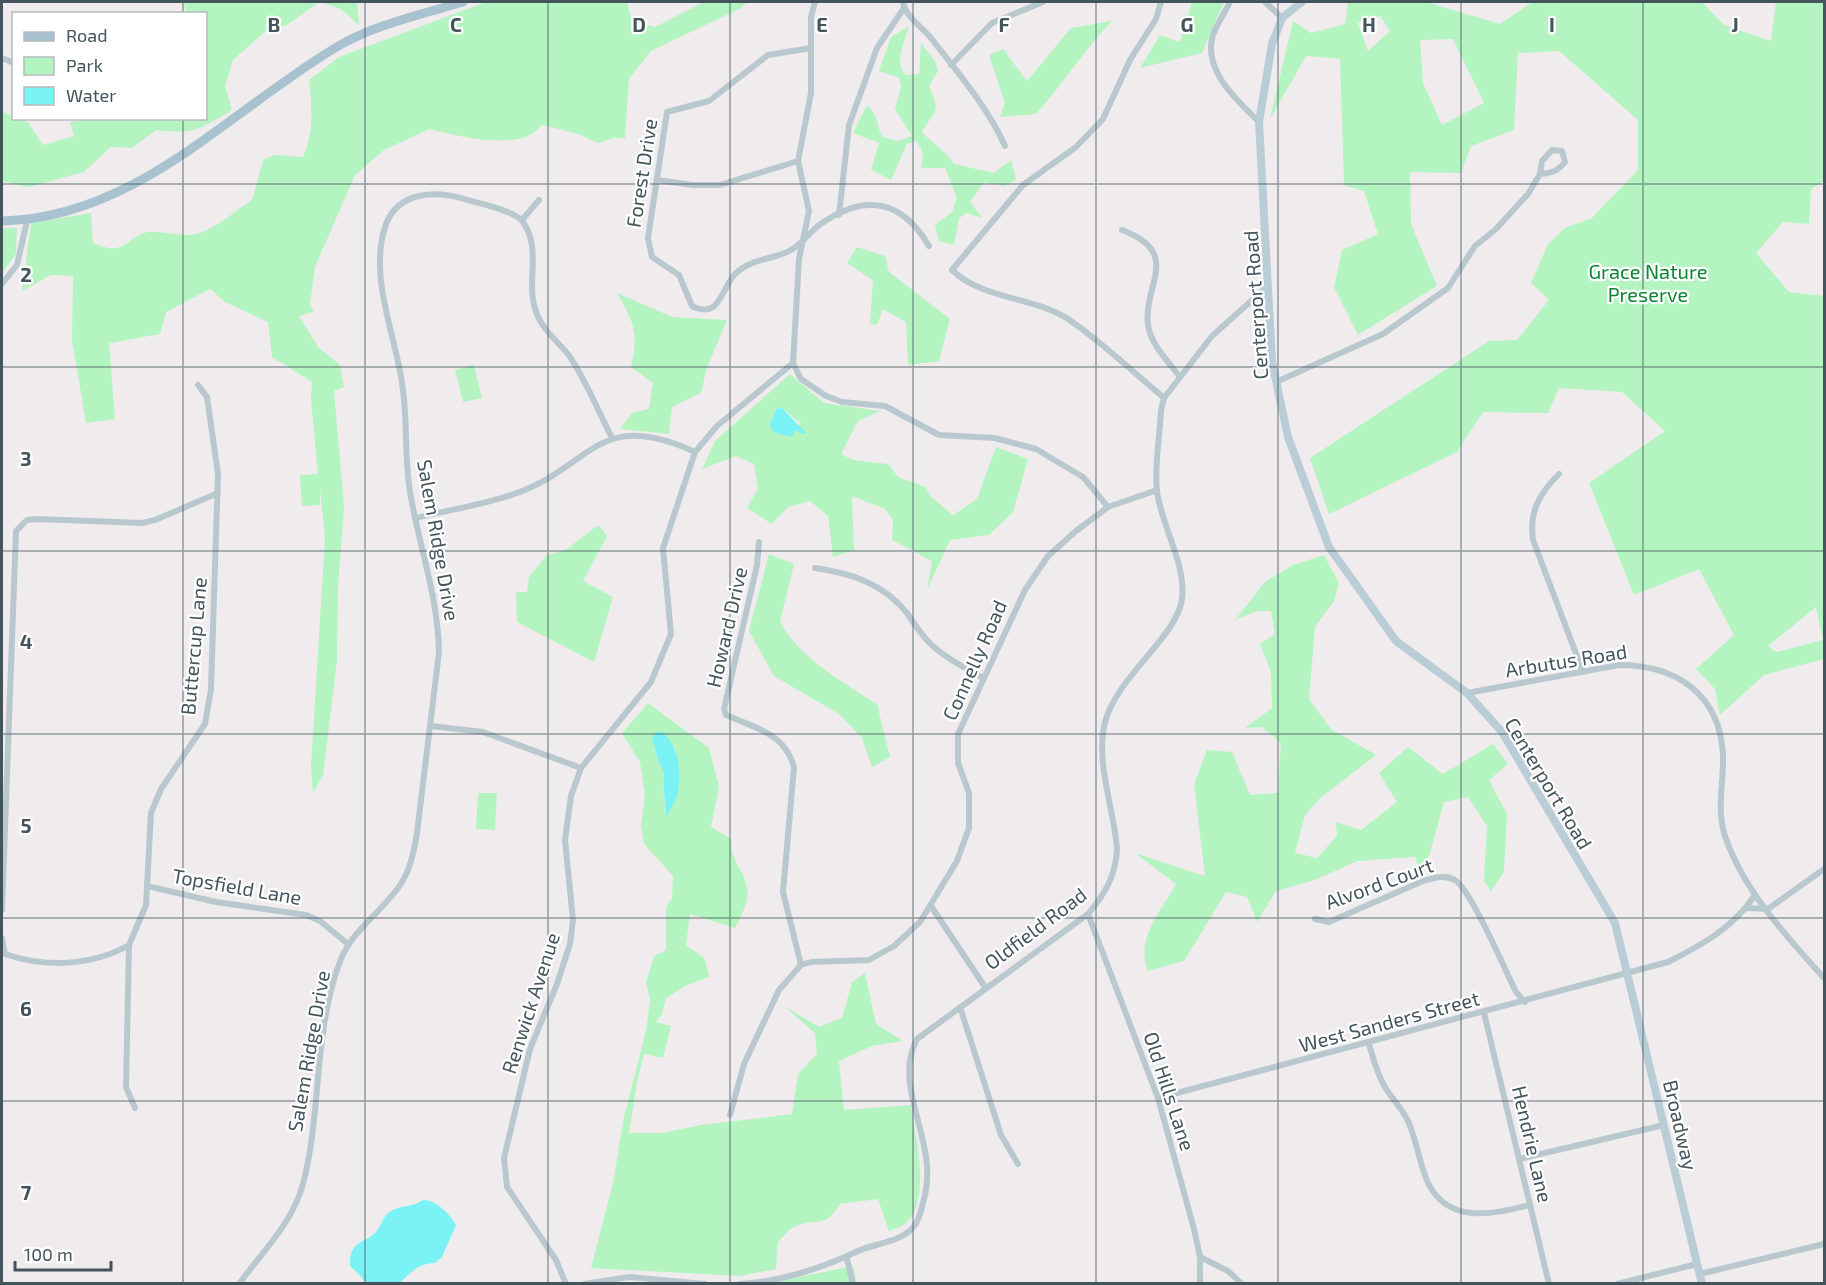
<svg xmlns="http://www.w3.org/2000/svg" width="1826" height="1285" font-family="'Exo 2',sans-serif">
<style>
.green{fill:#b4f4c1;fill-rule:evenodd}
.water{fill:#7bf2f6}
.lines{fill:none;stroke-linecap:round;stroke-linejoin:round}
.minor{stroke:#b9c8ce;stroke-width:6}
.secondary{stroke:#bacdd6;stroke-width:8}
.primary{stroke:#a8c3cf;stroke-width:9}
.grid{fill:none;stroke:#43545c;stroke-width:1.5;stroke-opacity:0.55}
.labels{text-anchor:middle;dominant-baseline:central;stroke-width:4.5;stroke-linejoin:round;paint-order:stroke}
.street-label{font-size:20px;fill:#43545c;stroke:#fff}
.park-label{font-size:20px;fill:#0b8533;stroke:#fff}
.grid-label{font-size:20px;text-anchor:middle;font-weight:bold;fill:#43545c;stroke:#fff;stroke-width:4.5;stroke-linejoin:round;paint-order:stroke}
</style>
<rect width="100%" height="100%" fill="#f0eced"/>
<g class="green">
<path d="M183 2H319L287 25 267 30 233 60 225 86 232 110C200 129 194 135 156 130L132 148 111 147 84 172 28 187 2 181V111L13 116 14 118 28 122 43 145 74 136 70 122 104 118H206V14L187 13Z"/>
<polygon points="320,2 357,2 359,25 341,9"/>
<path d="M486 2H627L632 20 655 27 704 2H747L741 8 651 51 629 79 625 138H613L598 143 578 134 543 125C537 129 530 137 523 138 492 145 459 136 429 129L384 150 355 175 315 267 310 304 314 312 299 316 318 347 340 365 344 387 334 391 344 507 338 587 337 661 323 775 313 793 311 768 325 536 320 489V505L302 506 300 475 318 474 311 399 312 382 272 357 268 322 225 302 210 289 166 312 160 334 109 343 115 419 86 423 72 340 73 276 51 275 22 291 31 223 91 213 93 243C123 256 122 242 144 233 153 229 179 236 191 235 212 232 234 212 252 200L263 160 275 155 303 157C314 131 312 108 309 80L339 57Z"/>
<polygon points="1192,2 1224,2 1202,53 1140,68 1160,35 1180,42"/>
<path d="M1348 2H1426L1500 24 1532 2H1702L1724 25 1771 41 1776 2H1824V181L1811 189 1809 224 1783 222 1756 253 1789 292 1824 296V659L1764 675 1720 715 1715 689 1696 669 1734 635 1699 569 1634 595 1589 483 1665 431 1622 392 1559 388 1548 413 1483 412 1457 452 1329 514 1310 458 1489 341 1517 340 1549 300 1531 283 1548 244 1565 228 1592 218 1638 170V120L1559 51 1518 53 1514 130 1471 146 1461 173 1410 172 1411 224 1437 286 1358 335 1334 287 1342 250 1378 234 1364 191 1344 185 1340 59 1306 56 1270 119 1293 21 1311 33 1345 24ZM1380 16 1390 31 1368 51 1358 23ZM1453 39 1484 103 1442 125 1423 83 1420 40ZM1816 607 1823 640 1777 652 1768 646Z"/>
<path d="M1112 21C1084 50 1063 84 1036 114L1000 117 1005 103 989 55 1003 49 1027 81 1071 28Z"/>
<path d="M909 26C905 42 893 62 906 75L919 74 921 43 935 61 938 71 929 86C941 113 936 108 922 132 933 144 945 150 954 164L994 173 1011 160 1016 180 1004 186 984 182 970 202 982 218 967 213 959 218 954 245 939 241 935 225 952 212 957 198 945 168H921L923 153 917 141 907 144 891 180 871 170 879 143 853 133 867 105C882 120 874 122 883 137L898 141 912 136 895 109 901 86 899 78 879 71 891 37Z"/>
<polygon points="2,228 17,228 16,254 2,273"/>
<polygon points="857,247 885,256 889,272 950,319 939,361 908,365 906,322 883,309 877,325 870,324 873,280 847,263"/>
<path d="M617 293 672 317 727 320 707 367 701 393 672 407 669 434 620 429 632 413 649 409 653 383 631 367C639 332 634 323 617 293Z"/>
<polygon points="474,365 482,398 463,402 455,370"/>
<path d="M790 374 824 403 880 411 858 421 841 454 853 460 888 464 898 477 926 487 931 497 953 515 977 499 996 447 1028 459 1013 512 989 535 950 540 927 590 932 561 892 540 893 520 885 509 852 496 854 550 833 557 828 516 810 501 788 507 772 524 747 508 758 488 754 464 736 456 702 469 715 441ZM782 408 801 424 795 430 770 424 776 409Z"/>
<polygon points="598,525 607,536 583,581 613,597 594,662 517,622 516,592 527,592 529,577 546,556 567,549"/>
<path d="M769 554 794 564 780 622C800 658 842 682 877 704L890 757 872 767 862 738 839 714 774 676 749 631Z"/>
<path d="M1324 555 1339 583 1334 601 1315 627 1309 699 1331 729 1376 755 1319 799 1305 815 1295 853 1317 858 1337 836 1336 822 1361 830 1397 802 1379 773 1408 747 1443 774 1493 744 1508 764 1489 780 1507 814 1504 872 1491 891 1484 881 1487 826 1468 797 1444 802 1430 853 1421 874 1415 857 1358 861 1312 881 1276 891 1257 922 1247 897 1226 892 1184 961 1148 971C1135 938 1161 912 1176 884L1135 853 1205 876 1194 784 1207 750 1232 752 1250 795 1278 793 1281 743 1262 727 1245 728 1272 708 1271 672 1260 644 1275 634 1271 611H1256L1235 620 1265 582 1293 565Z"/>
<path d="M648 703 709 748 719 787 711 827 731 839C731 864 744 868 747 888 750 900 741 917 735 928L690 914 686 945 705 959 709 977 687 985 666 998 662 1014 656 1022 671 1026 663 1058 644 1054 637 1082 629 1133H662L701 1125 792 1114 798 1074 817 1054 815 1033 784 1006 819 1027 842 1018 852 982 865 973 876 1024 903 1041 872 1046 839 1061 844 1110 911 1105C915 1136 932 1200 906 1223 901 1227 894 1229 889 1231L878 1199 840 1204C824 1230 819 1217 796 1226 790 1228 783 1237 778 1242L776 1269 740 1276 591 1268 613 1183 624 1117 646 1031 650 1000 646 982 654 956 666 950V907L672 898 673 876 644 844 641 826 645 796 640 762 622 733ZM652 738 675 748C681 780 678 788 666 817 665 802 662 785 664 772 657 762 656 750 652 738Z"/>
<polygon points="478,793 497,793 495,830 476,829"/>
<polygon points="853,1266 857,1283 765,1284"/>
</g>
<g class="water">
<polygon points="782,408 806,433 803,434 795,430 791,437 773,432 770,424 776,409"/>
<path d="M656 732H662C680 747 683 776 676 798 674 805 668 811 666 819 666 802 662 788 664 772 657 762 656 750 652 738Z"/>
<path d="M423 1200C436 1200 450 1214 456 1225L442 1257 435 1263C419 1263 411 1272 400 1283H365L361 1276 350 1266C349 1240 364 1244 376 1232 382 1225 383 1214 393 1210 403 1205 413 1207 423 1200Z"/>
</g>
<g class="lines">
<g class="minor">
<polyline points="815,2 811,17 811,93 798,161 809,211 799,259 793,363 801,379 826,396 842,402 885,406 939,435 995,438 1036,449 1083,477 1108,507"/>
<path d="M903 2C905 16 922 27 931 38 956 70 989 109 1005 146"/>
<path d="M1161 2 1156 19 1130 60 1103 119 1076 147 1023 185 952 270C983 300 1032 296 1068 319 1102 342 1133 372 1164 398"/>
<path d="M1230 2C1225 12 1217 24 1213 35 1202 70 1237 100 1259 122"/>
<polyline points="1265,2 1282,18"/>
<path d="M811 48 768 55 709 101 667 112 648 238 652 257 679 275 692 306C721 320 720 289 736 273 752 258 773 260 791 250 802 244 811 230 822 223 866 193 902 200 929 246"/>
<polyline points="2,58 14,63"/>
<polyline points="951,65 992,23 1043,2"/>
<polyline points="657,180 693,185 720,185 798,161"/>
<polyline points="839,215 849,125 877,48 904,8"/>
<polyline points="522,220 539,200"/>
<path d="M1122 230C1183 253 1143 284 1148 325 1151 345 1168 361 1180 377"/>
<polyline points="2,284 17,265 27,221"/>
<path d="M1276 382 1383 334 1448 288 1475 246 1495 230 1528 194 1540 174 1542 161 1552 150 1562 151 1565 162C1558 171 1552 173 1540 174"/>
<path d="M1559 474C1539 494 1529 512 1533 540L1583 672"/>
<path d="M416 518C448 510 483 505 514 494 593 467 596 407 695 452"/>
<path d="M759 542 757 565 724 709 726 715C755 728 785 733 794 767L783 892 801 965"/>
<path d="M815 568C851 573 884 584 907 613 913 622 919 631 926 639 941 656 963 667 983 678"/>
<path d="M1467 693 1619 665C1676 665 1720 694 1723 755 1724 783 1716 808 1725 836 1743 890 1787 937 1824 978"/>
<polyline points="431,726 483,732 581,768"/>
<polyline points="147,886 216,902 306,915 320,921 348,944"/>
<polyline points="931,906 985,987"/>
<polyline points="1746,908 1768,909 1824,869"/>
<polyline points="2,910 16,531 27,520 37,519 142,523 155,520 218,493"/>
<polyline points="1088,914 1158,1098 1194,1229 1200,1257 1200,1284"/>
<path d="M1315 919 1329 922 1423 881C1434 878 1444 874 1455 880 1471 890 1505 970 1516 992L1525 1002"/>
<path d="M2 938 5 954C45 968 92 966 129 945"/>
<polyline points="960,1007 1001,1135 1018,1164"/>
<polyline points="1484,1013 1549,1284"/>
<path d="M1369 1044C1373 1058 1377 1074 1385 1087 1392 1099 1402 1108 1408 1121 1417 1141 1419 1163 1428 1183 1449 1225 1493 1214 1530 1205"/>
<path d="M1158 1098 1668 962C1702 945 1734 927 1755 895"/>
<polyline points="135,1108 126,1087 129,945 146,905 151,813 161,789 205,724 211,689 218,474 207,397 198,385"/>
<polyline points="730,1115 744,1064 779,990 801,965 811,962 869,960 894,946 920,922 957,861 969,828 969,793 958,763 958,734 1025,590 1048,556 1076,531 1108,507 1157,490"/>
<polyline points="1519,1159 1664,1125"/>
<polyline points="1200,1257 1228,1271 1242,1284"/>
<polyline points="847,1259 853,1284"/>
<polyline points="1700,1274 1824,1244"/>
<path d="M239 1284C262 1252 292 1224 303 1184 322 1112 313 1030 341 959 353 930 380 913 398 888 410 872 414 852 417 833L439 652C438 596 419 546 410 492 404 456 408 419 402 383 395 334 369 277 385 227 396 193 431 190 461 198 475 203 515 210 523 222 543 251 524 284 537 314 543 331 560 343 570 357 587 382 598 411 612 438"/>
<polyline points="566,1284 556,1260 507,1187 504,1158 530,1049 557,984 570,944 573,920 565,840 571,796 581,768 651,682 671,634 663,548 695,452 717,426 793,363"/>
<polyline points="584,1284 629,1277 705,1284"/>
<path d="M739 1284C779 1282 822 1268 858 1251 875 1243 902 1243 915 1225 920 1218 922 1207 924 1199 940 1142 891 1088 917 1039L1088 914C1105 894 1116 875 1117 849 1114 808 1095 762 1105 722 1118 675 1177 637 1182 599 1186 563 1162 527 1157 492 1154 466 1160 436 1161 410L1164 398 1212 336 1268 286"/>
<polyline points="1617,1284 1697,1264"/>
</g>
<polyline class="secondary" points="1302,2 1282,18 1272,44 1259,122 1272,362 1288,437 1329,547 1396,641 1467,693 1502,732 1615,923 1702,1284"/>
<path class="primary" d="M2 221C135 218 227 113 335 48 373 25 420 15 463 2"/>
</g>
<path class="grid" d="M183 2V14M365 2V1284M548 2V1284M730 2V1284M913 2V1284M1096 2V1284M1278 2V1284M1461 2V1284M1643 2V1284M183 118V1284M2 184H1824M2 367H1824M2 551H1824M2 734H1824M2 918H1824M2 1101H1824"/>
<g class="labels">
<g class="street-label">
<text transform="translate(641 173) rotate(-81)">Forest Drive</text>
<text transform="translate(1255 305) rotate(-94)">Centerport Road</text>
<text transform="translate(439 540) rotate(80)">Salem Ridge Drive</text>
<text transform="translate(726 627) rotate(-77)">Howard Drive</text>
<text transform="translate(193 646) rotate(-85)">Buttercup Lane</text>
<text transform="translate(974 660) rotate(-66)">Connelly Road</text>
<text transform="translate(1566 660) rotate(-9)">Arbutus Road</text>
<text transform="translate(1549 783) rotate(59)">Centerport Road</text>
<text transform="translate(1379 883) rotate(-20)">Alvord Court</text>
<text transform="translate(237 886) rotate(10)">Topsfield Lane</text>
<text transform="translate(1035 928) rotate(-37)">Oldfield Road</text>
<text transform="translate(530 1003) rotate(-72)">Renwick Avenue</text>
<text transform="translate(1389 1021) rotate(-15)">West Sanders Street</text>
<text transform="translate(308 1051) rotate(-80)">Salem Ridge Drive</text>
<text transform="translate(1170 1091) rotate(72)">Old Hills Lane</text>
<text transform="translate(1681 1125) rotate(77)">Broadway</text>
<text transform="translate(1533 1144) rotate(77)">Hendrie Lane</text>
</g>
<g class="park-label">
<text x="1648" y="271">Grace Nature<tspan x="1648" dy="23">Preserve</tspan></text>
</g>
</g>
<g class="grid-label">
<text x="274" y="32">B</text>
<text x="456" y="32">C</text>
<text x="639" y="32">D</text>
<text x="822" y="32">E</text>
<text x="1004" y="32">F</text>
<text x="1187" y="32">G</text>
<text x="1369" y="32">H</text>
<text x="1552" y="32">I</text>
<text x="1735" y="32">J</text>
<text x="26" y="282">2</text>
<text x="26" y="466">3</text>
<text x="26" y="649">4</text>
<text x="26" y="833">5</text>
<text x="26" y="1016">6</text>
<text x="26" y="1200">7</text>
</g>
<rect width="1826" height="1285" fill="none" stroke="#43545c" stroke-width="6"/>
<rect x="12" y="12" width="195" height="108" fill="#ffffff" stroke="#b4bbbe" stroke-width="1.5"/>
<rect x="24" y="32" width="30" height="9" fill="#a8c3cf" stroke="#b4bbbe" stroke-width="1.5"/>
<text x="66" y="42" font-size="18" fill="#43545c">Road</text>
<rect x="24" y="57" width="30" height="18" fill="#b4f4c1" stroke="#b4bbbe" stroke-width="1.5"/>
<text x="66" y="72" font-size="18" fill="#43545c">Park</text>
<rect x="24" y="87" width="30" height="18" fill="#7bf2f6" stroke="#b4bbbe" stroke-width="1.5"/>
<text x="66" y="102" font-size="18" fill="#43545c">Water</text>
<path d="M15 1261v9h96v-9" fill="none" stroke="#43545c" stroke-width="3"/>
<text x="24" y="1261" font-size="18" fill="#43545c" stroke="#ffffff" stroke-width="4.5" paint-order="stroke">100 m</text>
</svg>
